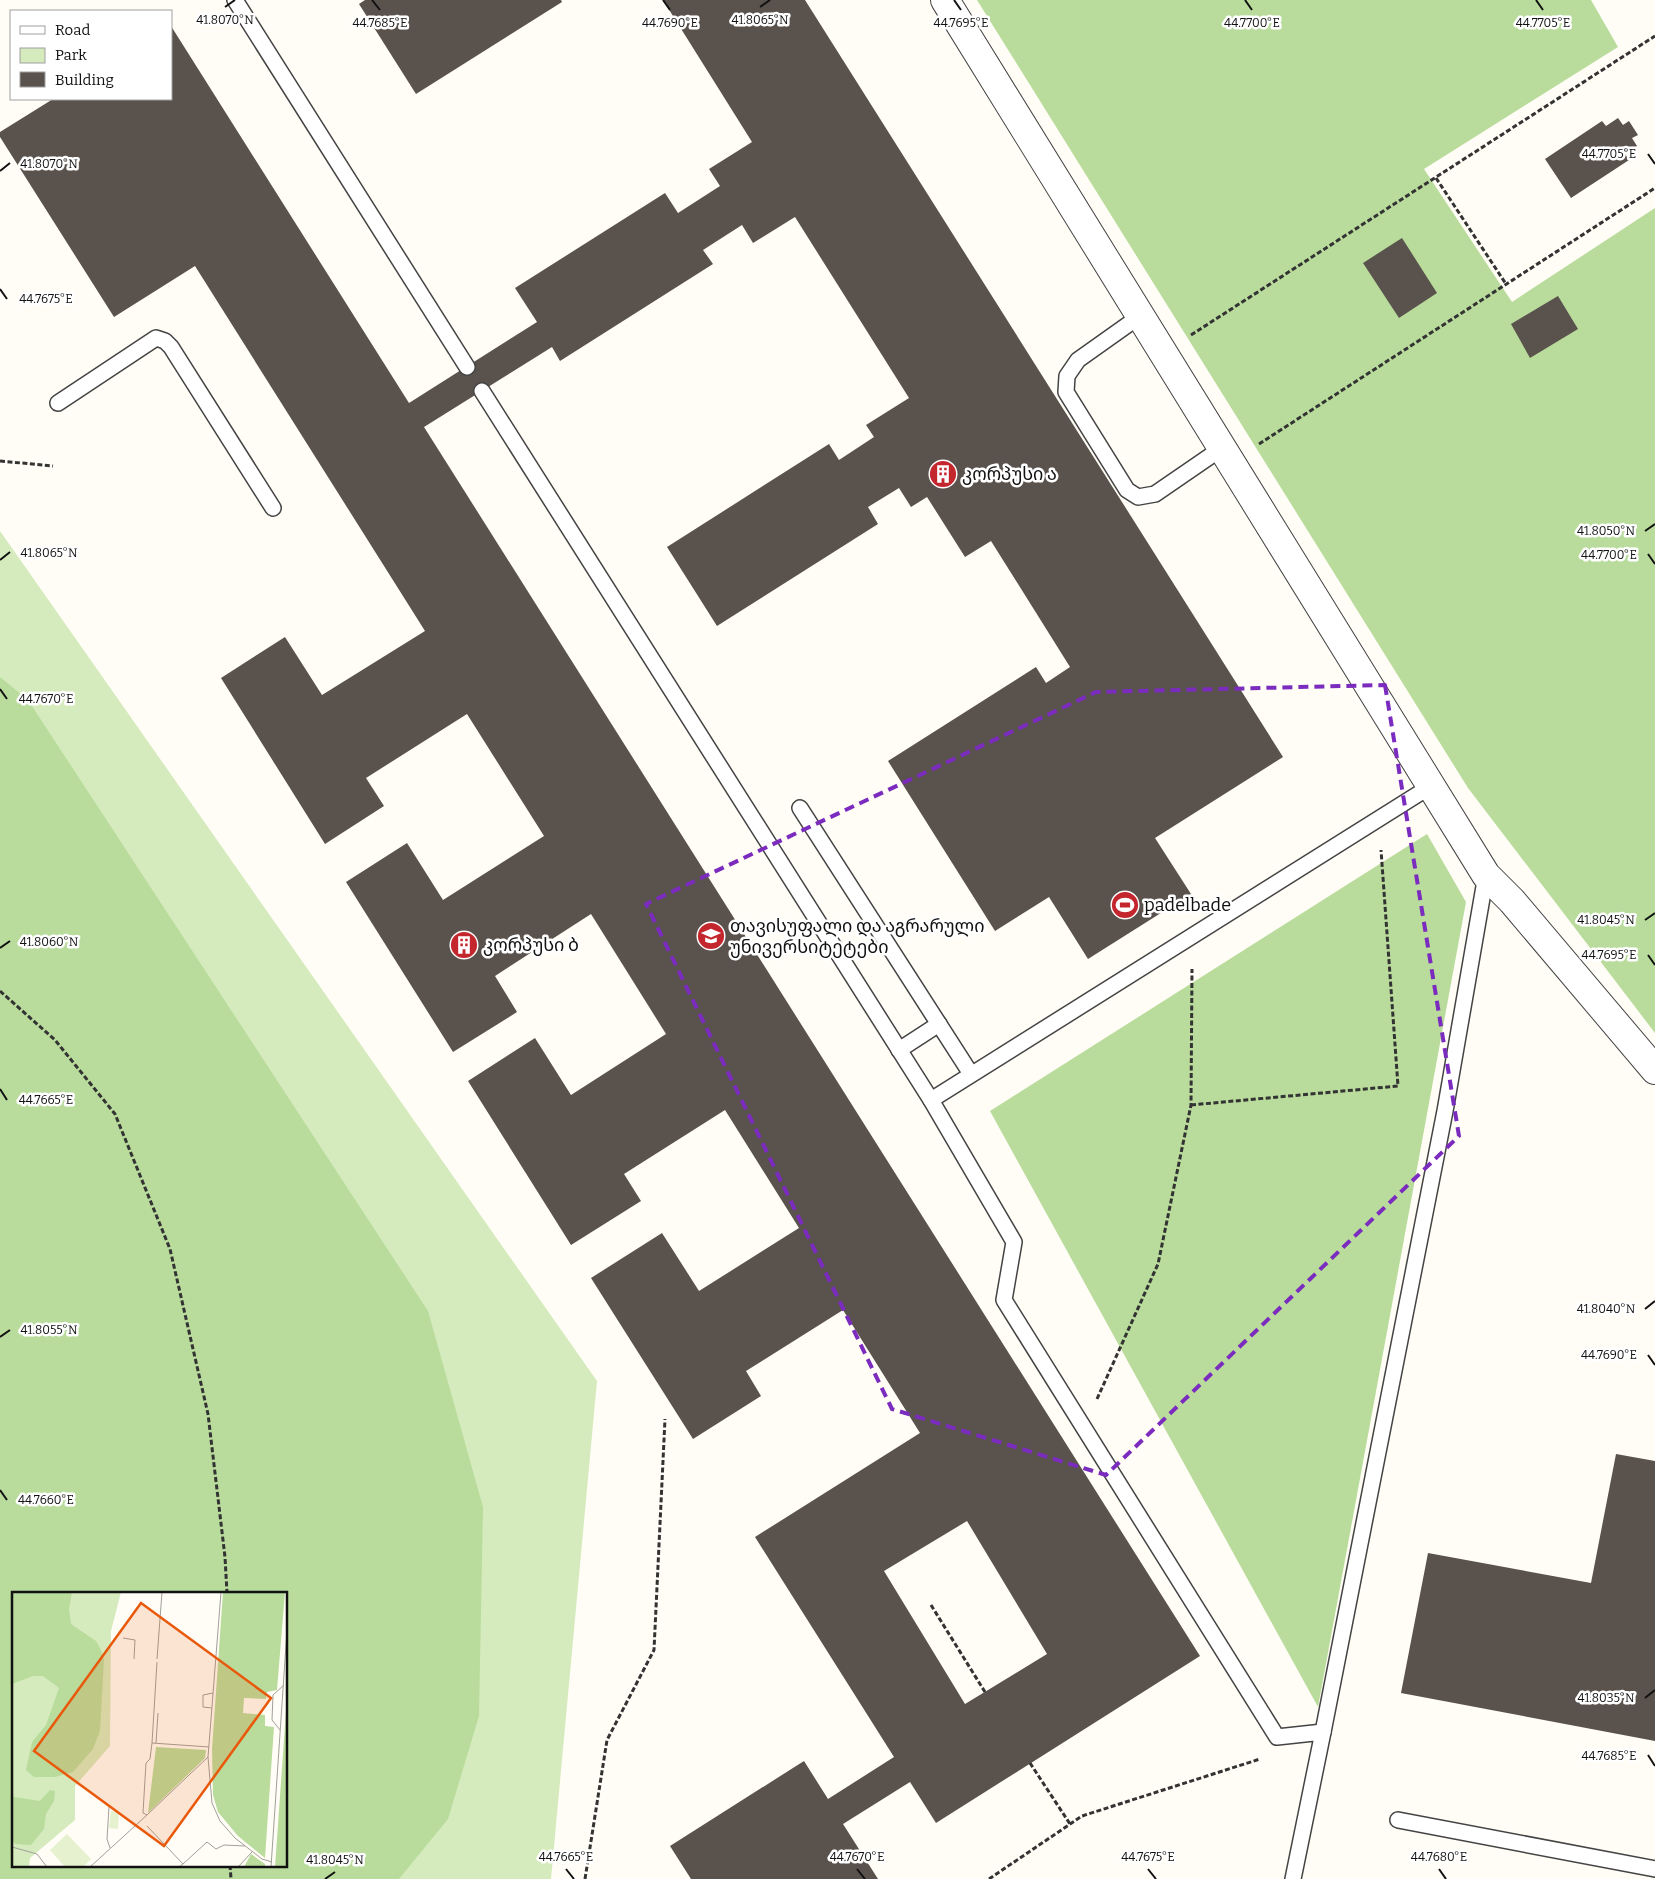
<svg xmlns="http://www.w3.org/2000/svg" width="1655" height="1879" font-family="Bitter,'Noto Sans Georgian',serif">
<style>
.green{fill:#d5ebbd;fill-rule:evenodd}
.forest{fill:#b9dc9c;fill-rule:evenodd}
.building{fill:#5a524d;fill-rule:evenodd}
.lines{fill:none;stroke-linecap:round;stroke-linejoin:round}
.service-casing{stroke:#444;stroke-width:18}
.minor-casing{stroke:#444;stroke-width:30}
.path{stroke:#333;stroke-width:3;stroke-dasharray:5 2.5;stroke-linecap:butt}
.service{stroke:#fff;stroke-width:15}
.minor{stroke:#fff;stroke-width:28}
.marked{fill:none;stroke:#7b2cbf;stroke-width:4;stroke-dasharray:10 6;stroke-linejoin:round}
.ticks{fill:none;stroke:#111;stroke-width:2}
.labels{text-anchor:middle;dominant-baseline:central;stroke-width:5;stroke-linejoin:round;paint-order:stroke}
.poi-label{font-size:18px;fill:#111;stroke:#fff;text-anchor:start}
.inset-road{fill:none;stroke:#a09f9a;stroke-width:1}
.view{fill:#e8590c;fill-opacity:0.15;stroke:#e8590c;stroke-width:2.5}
.inset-edge{fill:none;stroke:#111;stroke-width:2.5}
.ticks-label{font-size:12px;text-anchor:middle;fill:#111;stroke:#fff;stroke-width:5;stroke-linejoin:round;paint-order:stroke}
</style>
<rect width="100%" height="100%" fill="#fffdf5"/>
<path class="green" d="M0 531 597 1381 551 1879H0ZM14 1593H286V1865H14Z"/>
<g class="forest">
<polygon points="977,0 1591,0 1618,47 1424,169 1512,302 1655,208 1655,1033 1468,788"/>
<path d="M0 677 28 700 428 1311 483 1507 479 1716 448 1819 399 1879H0ZM14 1593H286V1865H14Z"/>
<polygon points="1427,834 1466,902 1318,1707 990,1111"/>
</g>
<g class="building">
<polygon points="365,0 561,0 562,2 416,94 359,4"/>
<path d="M663 0H805L1283 757 1155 838 1191 894 1088 959 1049 897 995 931 888 761 1036 667 1046 683 1070 667 991 541 965 557 927 497 911 507 899 488 868 507 878 524 717 626 667 547 829 444 839 460 874 437 866 425 909 398 795 217 753 243 742 225 703 250 713 264 560 361 552 347 424 427 1200 1656 936 1823 910 1782 843 1824 878 1879H691L670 1846 804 1761 828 1799 894 1757 755 1537 920 1433 843 1310 746 1371 761 1396 693 1439 591 1278 662 1233 699 1291 799 1228 725 1110 624 1174 641 1201 571 1245 468 1081 535 1038 571 1095 666 1034 591 914 495 976 517 1012 453 1052 346 882 407 843 443 900 544 836 467 714 366 778 384 806 325 844 221 678 285 637 322 695 425 631 195 266 114 317 0 137V132L53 99H171V26L409 403 537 322 515 288 665 193 678 213 720 186 709 169 752 142ZM967 1521 1047 1654 965 1704 884 1571Z"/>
<polygon points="1618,118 1623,125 1629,121 1638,135 1632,138 1637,146 1625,154 1629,160 1571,198 1545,159 1602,121 1606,126"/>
<polygon points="1402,238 1437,293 1399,318 1363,263"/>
<polygon points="1558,296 1578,329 1530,358 1511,324"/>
<polygon points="1616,1454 1655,1461 1655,1741 1401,1693 1428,1553 1591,1583"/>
</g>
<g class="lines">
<defs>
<g id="service">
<polyline points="235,0 467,367"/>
<polyline points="1140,316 1078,360 1067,376 1066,392 1127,490 1138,497 1155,494 1222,448"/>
<polyline points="482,391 931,1100 1431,786"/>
<polyline points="58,403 156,338 165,341 171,347 273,508"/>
<polyline points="800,808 971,1074"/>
<polyline points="899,1050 939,1024"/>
<polyline points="931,1100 1014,1242 1004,1300 1277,1737 1323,1732 1293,1879"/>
<polyline points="1323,1732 1445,1111 1486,875"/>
<polyline points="1398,1820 1655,1869"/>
</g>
<polyline id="minor" points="945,0 1486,875 1512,901 1655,1070"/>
</defs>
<use href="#service" class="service-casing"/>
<use href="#minor" class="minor-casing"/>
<g class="path">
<polyline points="1436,178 1506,284"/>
<polyline points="1191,335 1655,36"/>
<polyline points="1259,444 1655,188"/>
<polyline points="0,461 53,466"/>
<polyline points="0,991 55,1040 115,1114 170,1249 208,1414 225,1557 227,1593"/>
<polyline points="1191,1105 1398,1086 1381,850"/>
<polyline points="1097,1399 1158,1264 1191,1105 1192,969"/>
<polyline points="931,1605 985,1692"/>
<polyline points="1030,1763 1070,1824"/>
<polyline points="230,1865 231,1879"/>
<polyline points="585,1879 607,1740 654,1650 665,1419"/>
<polyline points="989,1879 1082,1816 1260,1759"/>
</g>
<use href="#service" class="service"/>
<use href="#minor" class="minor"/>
</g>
<path class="marked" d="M1385 685 1459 1136 1106 1475 892 1409 646 904 1096 692Z"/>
<path class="ticks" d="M372 0 380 10M663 0 670 10M954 0 961 10M1245 0 1252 10M1536 0 1543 10M225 7 235 0M760 7 770 0M1648 154 1655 164M0 171 10 163M0 289 7 299M1645 531 1655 524M1648 554 1655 564M0 560 10 552M0 689 7 699M1645 920 1655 913M0 948 10 941M1648 955 1655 965M0 1089 7 1100M1645 1309 1655 1301M0 1337 10 1330M1648 1355 1655 1365M0 1490 7 1500M1645 1698 1655 1690M1648 1755 1655 1766M566 1869 574 1879M857 1869 865 1879M1148 1869 1156 1879M1439 1869 1446 1879M325 1879 335 1872"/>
<defs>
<symbol id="building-disc" viewBox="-11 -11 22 22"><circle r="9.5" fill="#c4262e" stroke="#fff"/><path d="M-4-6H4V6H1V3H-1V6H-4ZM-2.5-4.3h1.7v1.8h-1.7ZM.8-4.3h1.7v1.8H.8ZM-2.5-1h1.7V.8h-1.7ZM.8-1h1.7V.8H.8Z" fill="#fff"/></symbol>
<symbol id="stadium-disc" viewBox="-11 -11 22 22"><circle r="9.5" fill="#c4262e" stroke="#fff"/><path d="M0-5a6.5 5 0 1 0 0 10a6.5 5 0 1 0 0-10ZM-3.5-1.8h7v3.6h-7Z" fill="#fff"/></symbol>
<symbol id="university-disc" viewBox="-11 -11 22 22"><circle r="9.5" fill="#c4262e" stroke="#fff"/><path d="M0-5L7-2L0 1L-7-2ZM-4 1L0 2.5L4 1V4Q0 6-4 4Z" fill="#fff"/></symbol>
</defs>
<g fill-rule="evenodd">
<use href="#building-disc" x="927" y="458" width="32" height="32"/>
<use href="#stadium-disc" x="1109" y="889" width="32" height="32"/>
<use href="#university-disc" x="695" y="920" width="32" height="32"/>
<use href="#building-disc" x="448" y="929" width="32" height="32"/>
</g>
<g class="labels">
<g class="poi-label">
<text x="962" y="474">კორპუსი ა</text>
<text x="1144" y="905">padelbade</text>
<text x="730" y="926">თავისუფალი და აგრარული<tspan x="730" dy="21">უნივერსიტეტები</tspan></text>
<text x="483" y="945">კორპუსი ბ</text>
</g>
</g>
<g transform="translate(12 1592)">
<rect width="275" height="275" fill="#fffdf5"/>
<path d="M0 0H109L99 39 98 154 63 194V228L18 266 17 275H0Z" fill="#d5ebbd"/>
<path d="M0 0H60L57 17 59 32 84 49 89 58 92 68 88 139 81 157 61 180 43 185H22L14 178 20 150 34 133 47 96 31 84H21L0 92ZM211 0H273L265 98 255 100 254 107 232 106 231 121 253 123V134L262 135 253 266 226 244 206 220 201 203 200 157ZM275 104V275H263L273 133ZM144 155 194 158 193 166 136 221ZM38 198 43 199 42 209 34 222 32 237 19 253 4 252 0 249V199L2 205 28 209ZM239 262 253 272V275H232Z" fill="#b9dc9c"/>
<path d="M99 219 107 220 106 237 97 236ZM55 242 79 267 71 275H53L38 258Z" fill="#e6f2cf"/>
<path class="inset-road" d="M209 0 196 165 200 211 208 229 223 246 250 267 260 270M111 46 123 48 122 67M145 67 150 0M145 70 140 151 197 155M200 116 191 115V103L201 101M268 138 260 128 261 103 272 93M144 151 146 121M97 215 95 247 98 256M135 223 196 165M135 234 171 272 167 275M0 255 25 262 35 275M171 272 195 250 204 257 212 253 233 254M78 275 135 223 131 221 134 171 138 167 140 151M226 275 240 260M259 275 275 38"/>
<path class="view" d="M129 11 259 106 152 254 22 159Z"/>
<rect width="275" height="275" class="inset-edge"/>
</g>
<g class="ticks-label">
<text x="225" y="24">41.8070°N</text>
<text x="760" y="24">41.8065°N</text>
<text x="380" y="27">44.7685°E</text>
<text x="670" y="27">44.7690°E</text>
<text x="961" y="27">44.7695°E</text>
<text x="1252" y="27">44.7700°E</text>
<text x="1543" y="27">44.7705°E</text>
<text x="1609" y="158">44.7705°E</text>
<text x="49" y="168">41.8070°N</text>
<text x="46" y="303">44.7675°E</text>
<text x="1606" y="535">41.8050°N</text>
<text x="49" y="557">41.8065°N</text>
<text x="1609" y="559">44.7700°E</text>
<text x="46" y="703">44.7670°E</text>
<text x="1606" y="924">41.8045°N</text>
<text x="49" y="946">41.8060°N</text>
<text x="1609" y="959">44.7695°E</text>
<text x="46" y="1104">44.7665°E</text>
<text x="1606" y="1313">41.8040°N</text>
<text x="49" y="1334">41.8055°N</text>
<text x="1609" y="1359">44.7690°E</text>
<text x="46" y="1504">44.7660°E</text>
<text x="1606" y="1702">41.8035°N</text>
<text x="1609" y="1760">44.7685°E</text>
<text x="566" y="1861">44.7665°E</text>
<text x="857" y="1861">44.7670°E</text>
<text x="1148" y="1861">44.7675°E</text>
<text x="1439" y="1861">44.7680°E</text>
<text x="335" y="1864">41.8045°N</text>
</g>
<rect x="10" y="10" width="162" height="90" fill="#ffffff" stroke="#a0a0a0"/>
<rect x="20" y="26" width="25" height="8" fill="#ffffff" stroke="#a0a0a0"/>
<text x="55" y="35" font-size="15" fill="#111111">Road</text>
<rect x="20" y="48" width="25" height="15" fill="#d5ebbd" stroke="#a0a0a0"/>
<text x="55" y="60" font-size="15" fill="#111111">Park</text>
<rect x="20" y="72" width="25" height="15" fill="#5a524d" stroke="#a0a0a0"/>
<text x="55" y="85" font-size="15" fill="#111111">Building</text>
</svg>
